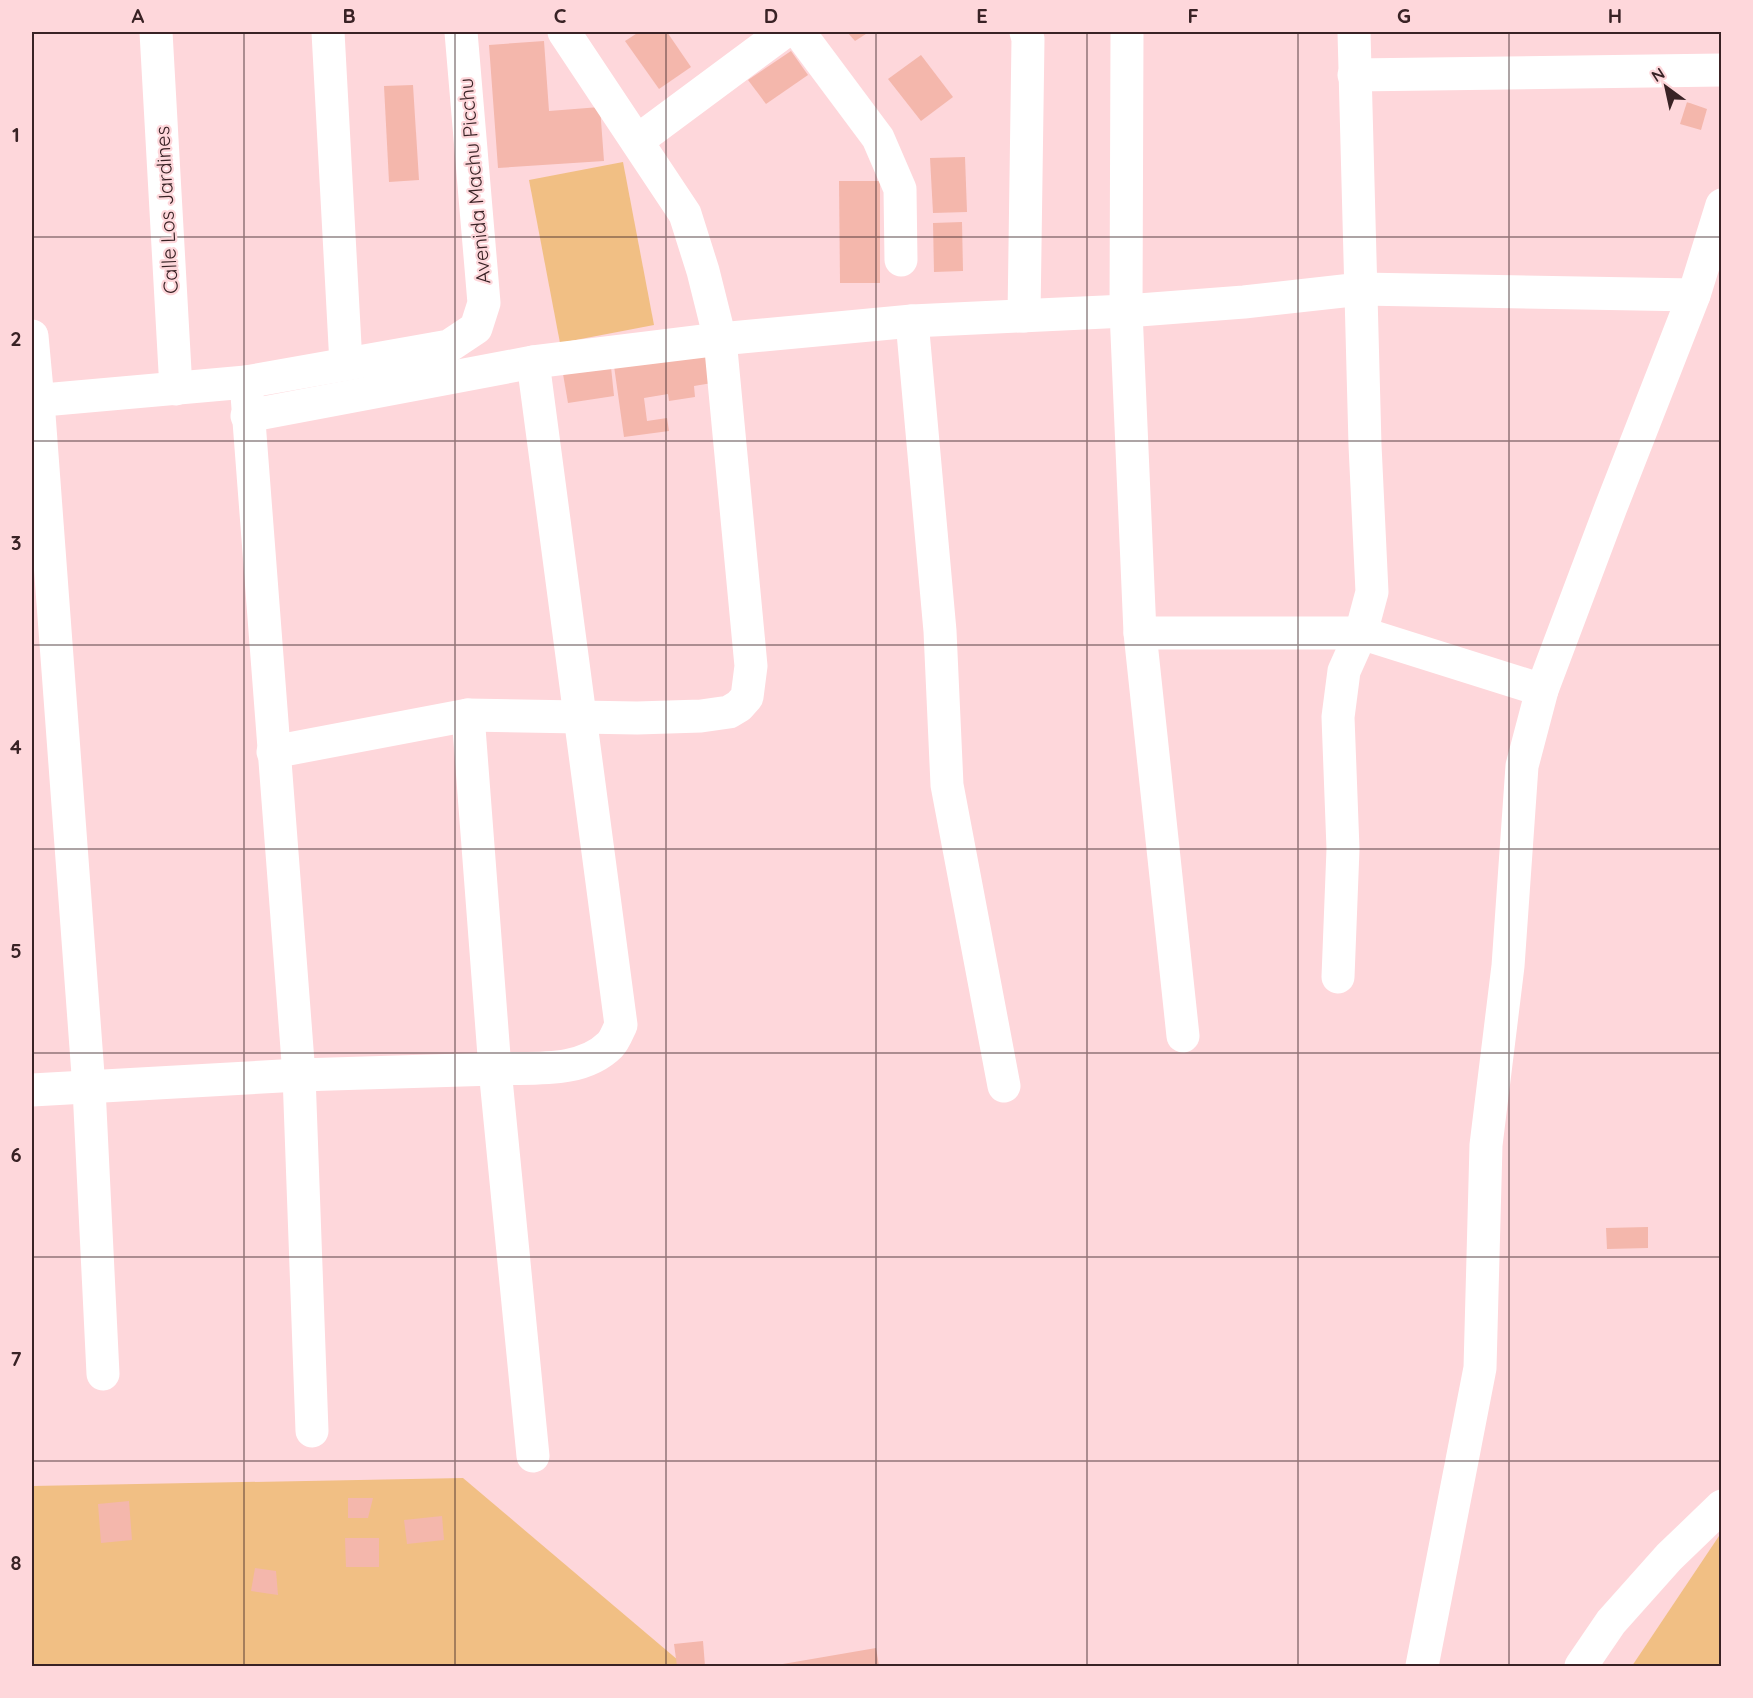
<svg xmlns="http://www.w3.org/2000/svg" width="1753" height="1698" font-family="Quicksand,sans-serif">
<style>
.green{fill:#f1bf84}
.building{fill:#f4b7ac}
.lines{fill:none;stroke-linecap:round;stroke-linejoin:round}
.street{stroke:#fff;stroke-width:33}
.grid{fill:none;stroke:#392225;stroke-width:1.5;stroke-opacity:0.55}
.labels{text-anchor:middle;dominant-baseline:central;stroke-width:4.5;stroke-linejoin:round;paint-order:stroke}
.street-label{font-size:20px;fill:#392225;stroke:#fed7db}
.neatline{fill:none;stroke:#392225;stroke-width:2}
.grid-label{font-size:20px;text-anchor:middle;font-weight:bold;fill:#392225}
</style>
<rect width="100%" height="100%" fill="#fed7db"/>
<g class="green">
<polygon points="623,162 654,325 560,343 529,180"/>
<polygon points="463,1478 685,1666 32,1666 32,1486"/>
<polygon points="1721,1533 1721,1666 1632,1666"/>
</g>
<g class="building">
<polygon points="639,32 667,32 691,67 659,89 625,41"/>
<polygon points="847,32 869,32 855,41"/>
<polygon points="544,41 549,111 600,107 604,161 498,168 489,45"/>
<polygon points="791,51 808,75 766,104 748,80"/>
<polygon points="921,55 953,97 921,121 888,79"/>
<polygon points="413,85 419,180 389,182 384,86"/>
<polygon points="1687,102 1707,109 1701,130 1680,124"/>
<polygon points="965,157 967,212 933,213 930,158"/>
<polygon points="839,181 880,181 880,283 840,283"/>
<polygon points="962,222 963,271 934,272 933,223"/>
<polygon points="714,351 718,382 694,386 695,397 669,401 668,394 644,398 647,421 667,418 669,431 624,437 614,366"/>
<polygon points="611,367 614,396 568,403 563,374"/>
<polygon points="1648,1227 1648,1248 1607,1249 1606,1228"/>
<polygon points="348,1498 373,1498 368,1518 348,1518"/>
<polygon points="129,1501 132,1540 101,1543 98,1504"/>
<polygon points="442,1516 444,1540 407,1544 404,1520"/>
<polygon points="345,1538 379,1538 379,1567 346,1567"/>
<polygon points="255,1568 276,1571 278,1595 251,1591"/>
<polygon points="703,1641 705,1666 677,1666 674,1644"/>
<polygon points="876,1648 879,1666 777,1666 777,1665"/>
</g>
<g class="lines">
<g class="street">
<polyline points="156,32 176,389"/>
<polyline points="328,32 346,364"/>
<polyline points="799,32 878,138 900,189 901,260"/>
<polyline points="1127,35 1126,311 1140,633 1183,1036"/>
<polyline points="1354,75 1722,70"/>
<polyline points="637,141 784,32"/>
<polyline points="1024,316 1028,39 1026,32"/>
<polyline points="912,321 940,631 947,785 1004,1086"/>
<polyline points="32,336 38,401 89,1088 103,1374"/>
<polyline points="246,382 299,1075 312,1431"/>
<polyline points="32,401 246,382 449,346 476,328 484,303 461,32"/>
<polyline points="247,416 533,362 720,339 912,321 1126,311 1244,302 1361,289 1694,295"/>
<polyline points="1140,633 1361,633 1542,690"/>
<path d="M468 715 495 1069C532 1067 581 1074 610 1045 615 1040 618 1031 621 1025L533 362"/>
<polyline points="273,752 468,715 637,718 701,716 729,712 739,706 747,697 751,666 720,339 703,271 685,214 564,32"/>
<polyline points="1338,977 1343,849 1338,717 1344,671 1361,633 1372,592 1365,445 1354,32"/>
<polyline points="32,1090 299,1075 495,1069 533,1456"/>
<polyline points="1422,1666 1480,1368 1486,1145 1508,966 1522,766 1542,690 1611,507 1694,295 1722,205"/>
<polyline points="1581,1666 1611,1622 1669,1557 1722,1506"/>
</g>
</g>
<path class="grid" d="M244 32V1666M455 32V1666M666 32V1666M876 32V1666M1087 32V1666M1298 32V1666M1509 32V1666M32 237H1722M32 441H1722M32 645H1722M32 849H1722M32 1053H1722M32 1257H1722M32 1461H1722"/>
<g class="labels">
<g class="street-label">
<text transform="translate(474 181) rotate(-95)">Avenida Machu Picchu</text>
<text transform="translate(166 210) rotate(-93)">Calle Los Jardines</text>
</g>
</g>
<rect width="1753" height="1698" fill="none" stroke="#fed7db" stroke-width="66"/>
<g transform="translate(1666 87) rotate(327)" stroke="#fed7db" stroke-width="4.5" paint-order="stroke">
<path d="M0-4.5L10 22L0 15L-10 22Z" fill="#392225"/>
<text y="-9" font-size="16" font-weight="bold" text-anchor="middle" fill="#392225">N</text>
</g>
<rect x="33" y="33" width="1687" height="1632" class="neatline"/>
<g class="grid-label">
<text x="138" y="23">A</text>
<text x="349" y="23">B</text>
<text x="560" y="23">C</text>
<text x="771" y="23">D</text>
<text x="982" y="23">E</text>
<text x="1193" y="23">F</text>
<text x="1404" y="23">G</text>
<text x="1615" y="23">H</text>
<text x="16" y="142">1</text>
<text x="16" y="346">2</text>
<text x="16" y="550">3</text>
<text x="16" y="754">4</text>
<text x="16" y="958">5</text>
<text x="16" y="1162">6</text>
<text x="16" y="1366">7</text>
<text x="16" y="1570">8</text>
</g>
</svg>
